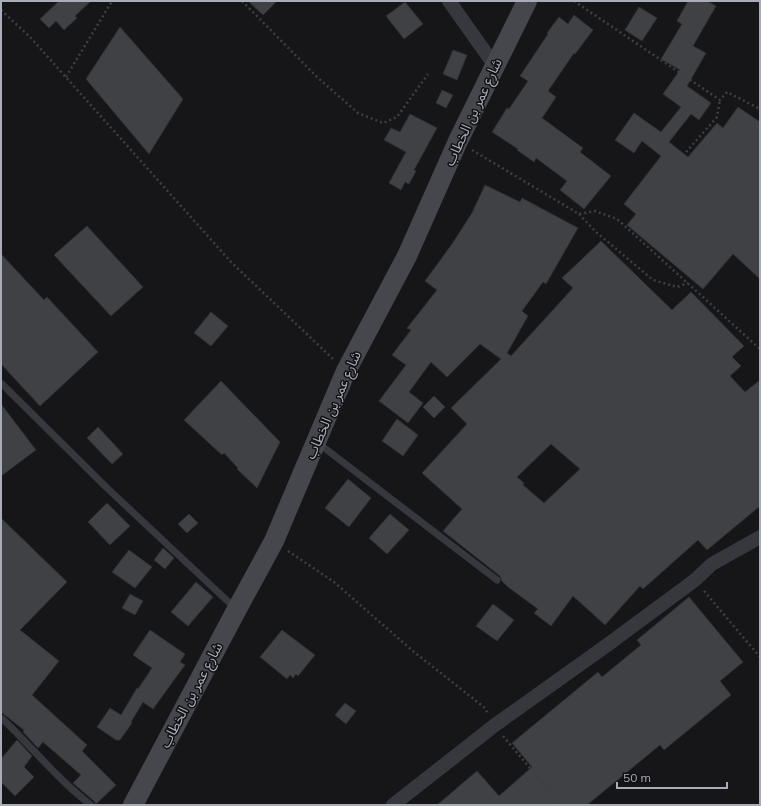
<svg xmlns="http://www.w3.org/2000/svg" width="761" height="806" font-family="Mulish,'Noto Sans Arabic',sans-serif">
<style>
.building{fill:#404145;stroke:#303034;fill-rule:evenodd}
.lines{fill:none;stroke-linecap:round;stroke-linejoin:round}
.path{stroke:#3d3f44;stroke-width:2.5;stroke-dasharray:2 3;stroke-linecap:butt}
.service{stroke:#37383d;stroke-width:7}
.minor{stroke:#37383d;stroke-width:14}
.secondary{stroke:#45474d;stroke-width:20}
.labels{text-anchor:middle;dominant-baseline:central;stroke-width:3;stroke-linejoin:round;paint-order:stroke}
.street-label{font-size:14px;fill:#a8adb8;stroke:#111113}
</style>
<rect width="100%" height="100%" fill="#161618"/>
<g class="building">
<polygon points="59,1 91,1 75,16 77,18 64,30 56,21 49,28 40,19"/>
<polygon points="248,1 277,1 263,15"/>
<polygon points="688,1 707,1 716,6 693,46 706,53 687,86 711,103 699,120 691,114 669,142 688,157 717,123 723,128 738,107 760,122 760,279 733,254 703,289 627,225 636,214 624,204 661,156 642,141 634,153 615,140 634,113 661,132 681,107 663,94 680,70 661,59 682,24 677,21"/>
<polygon points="405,2 423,24 404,39 386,16"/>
<polygon points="639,7 657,18 642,41 625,30"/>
<polygon points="574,15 593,30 575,54 574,53 548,91 556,97 542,118 583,148 580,152 611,176 584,209 560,190 567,181 536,158 534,162 517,150 518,149 492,132 507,108 509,109 528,81 520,76 548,34 547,33 559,17 568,24"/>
<polygon points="120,27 183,99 149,154 86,79"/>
<polygon points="453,50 467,55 457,80 443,74"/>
<polygon points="442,90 453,95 446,108 436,103"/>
<polygon points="410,114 437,128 414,170 416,171 409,184 405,182 401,190 389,183 406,152 384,140 391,128 400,132"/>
<path d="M485 185 520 202 522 198 578 228 546 284 543 282 522 311 528 316 507 353 511 356 573 288 562 278 601 241 672 310 691 292 744 346 732 357 741 366 730 376 745 392 760 380V506L707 550 698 540 643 589 640 586 605 625 573 596 551 626 534 613 538 609 508 587 502 581 500 576 443 531 462 509 422 473 467 424 451 408 501 359 480 344 447 377 431 362 409 392 423 403 408 423 379 401 406 365 392 355 411 330 407 328 437 290 425 281 452 244 472 213ZM551 444 580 469 544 503 523 485 524 483 517 477Z"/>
<polygon points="87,226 143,287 111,316 54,255"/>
<polygon points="1,254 44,300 47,297 98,352 40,406 1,364"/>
<polygon points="211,312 228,326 211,346 194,333"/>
<polygon points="221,381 280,442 257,488 237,469 238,468 224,453 222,455 184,420"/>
<polygon points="434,396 445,407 434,418 423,407"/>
<polygon points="1,404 36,450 1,476"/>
<polygon points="397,419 418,435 403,456 382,441"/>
<polygon points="98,427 123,454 112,464 87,438"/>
<polygon points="348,479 371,498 349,527 325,508"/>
<polygon points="107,503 130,526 110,545 88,522"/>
<polygon points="189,514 198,523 187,533 178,524"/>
<polygon points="390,514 409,530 387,554 369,538"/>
<polygon points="1,518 67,582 20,630 59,661 32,695 87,745 82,751 116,785 96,804 94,801 73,783 81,775 43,742 38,748 23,732 24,730 1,712"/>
<polygon points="163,548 174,558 165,569 154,560"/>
<polygon points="129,550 152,567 135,588 112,572"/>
<polygon points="196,582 213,597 188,626 171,612"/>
<polygon points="130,594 143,601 135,615 122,608"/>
<polygon points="689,597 743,662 720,681 731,695 664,750 660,745 587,805 437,805 477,771 499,796 532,767 512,743 598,672 602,677 641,645 637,640"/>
<polygon points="493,604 514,620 497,641 476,626"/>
<polygon points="150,630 185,654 180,662 185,665 153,709 143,702 131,722 132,723 120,740 116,740 97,727 110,708 121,715 137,688 138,689 152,668 133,655"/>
<polygon points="282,630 315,655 298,676 296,674 293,678 290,675 287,679 260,657"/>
<polygon points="345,703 356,711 346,724 335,715"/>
<polygon points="17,740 32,756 24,767 34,777 15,796 1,782 1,759"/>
</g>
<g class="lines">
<g class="path">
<polyline points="242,1 317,77 358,113 383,123 397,117 428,74"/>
<polyline points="574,1 720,100 727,92 760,109"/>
<polyline points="1,10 30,37 231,262 333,359"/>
<polyline points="66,77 112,1"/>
<polyline points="472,150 579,214 595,211 617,219 760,349"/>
<polyline points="686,152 717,117 720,100"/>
<polyline points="579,214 596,232 653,280 677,287 688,283"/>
<polyline points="288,551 334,582 414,652 485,708 488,714"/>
<polyline points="704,591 760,657"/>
<polyline points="503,736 561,805"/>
</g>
<g class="service">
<polyline points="1,383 107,488 236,609"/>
<polyline points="318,443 497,580"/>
<path d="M1 718C13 728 23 740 34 751 52 770 70 789 91 805"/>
</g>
<g class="minor">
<polyline points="449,1 495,66"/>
<polyline points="393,805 495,725 610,643 695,580 712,564 760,537"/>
</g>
<polyline class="secondary" points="133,805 237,609 274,541 346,371 407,256 458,141 527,1"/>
</g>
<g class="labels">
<g class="street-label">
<text transform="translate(473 112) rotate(-65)">شارع عمر بن الخطاب</text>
<text transform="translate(333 405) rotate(-66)">شارع عمر بن الخطاب</text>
<text transform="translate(191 695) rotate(-62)">شارع عمر بن الخطاب</text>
</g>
</g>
<rect width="761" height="806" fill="none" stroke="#a8adb8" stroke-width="4"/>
<path d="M617 782v6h110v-6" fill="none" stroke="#a8adb8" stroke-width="2"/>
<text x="623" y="782" font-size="12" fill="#a8adb8" stroke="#111113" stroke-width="3" paint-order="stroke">50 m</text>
</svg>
